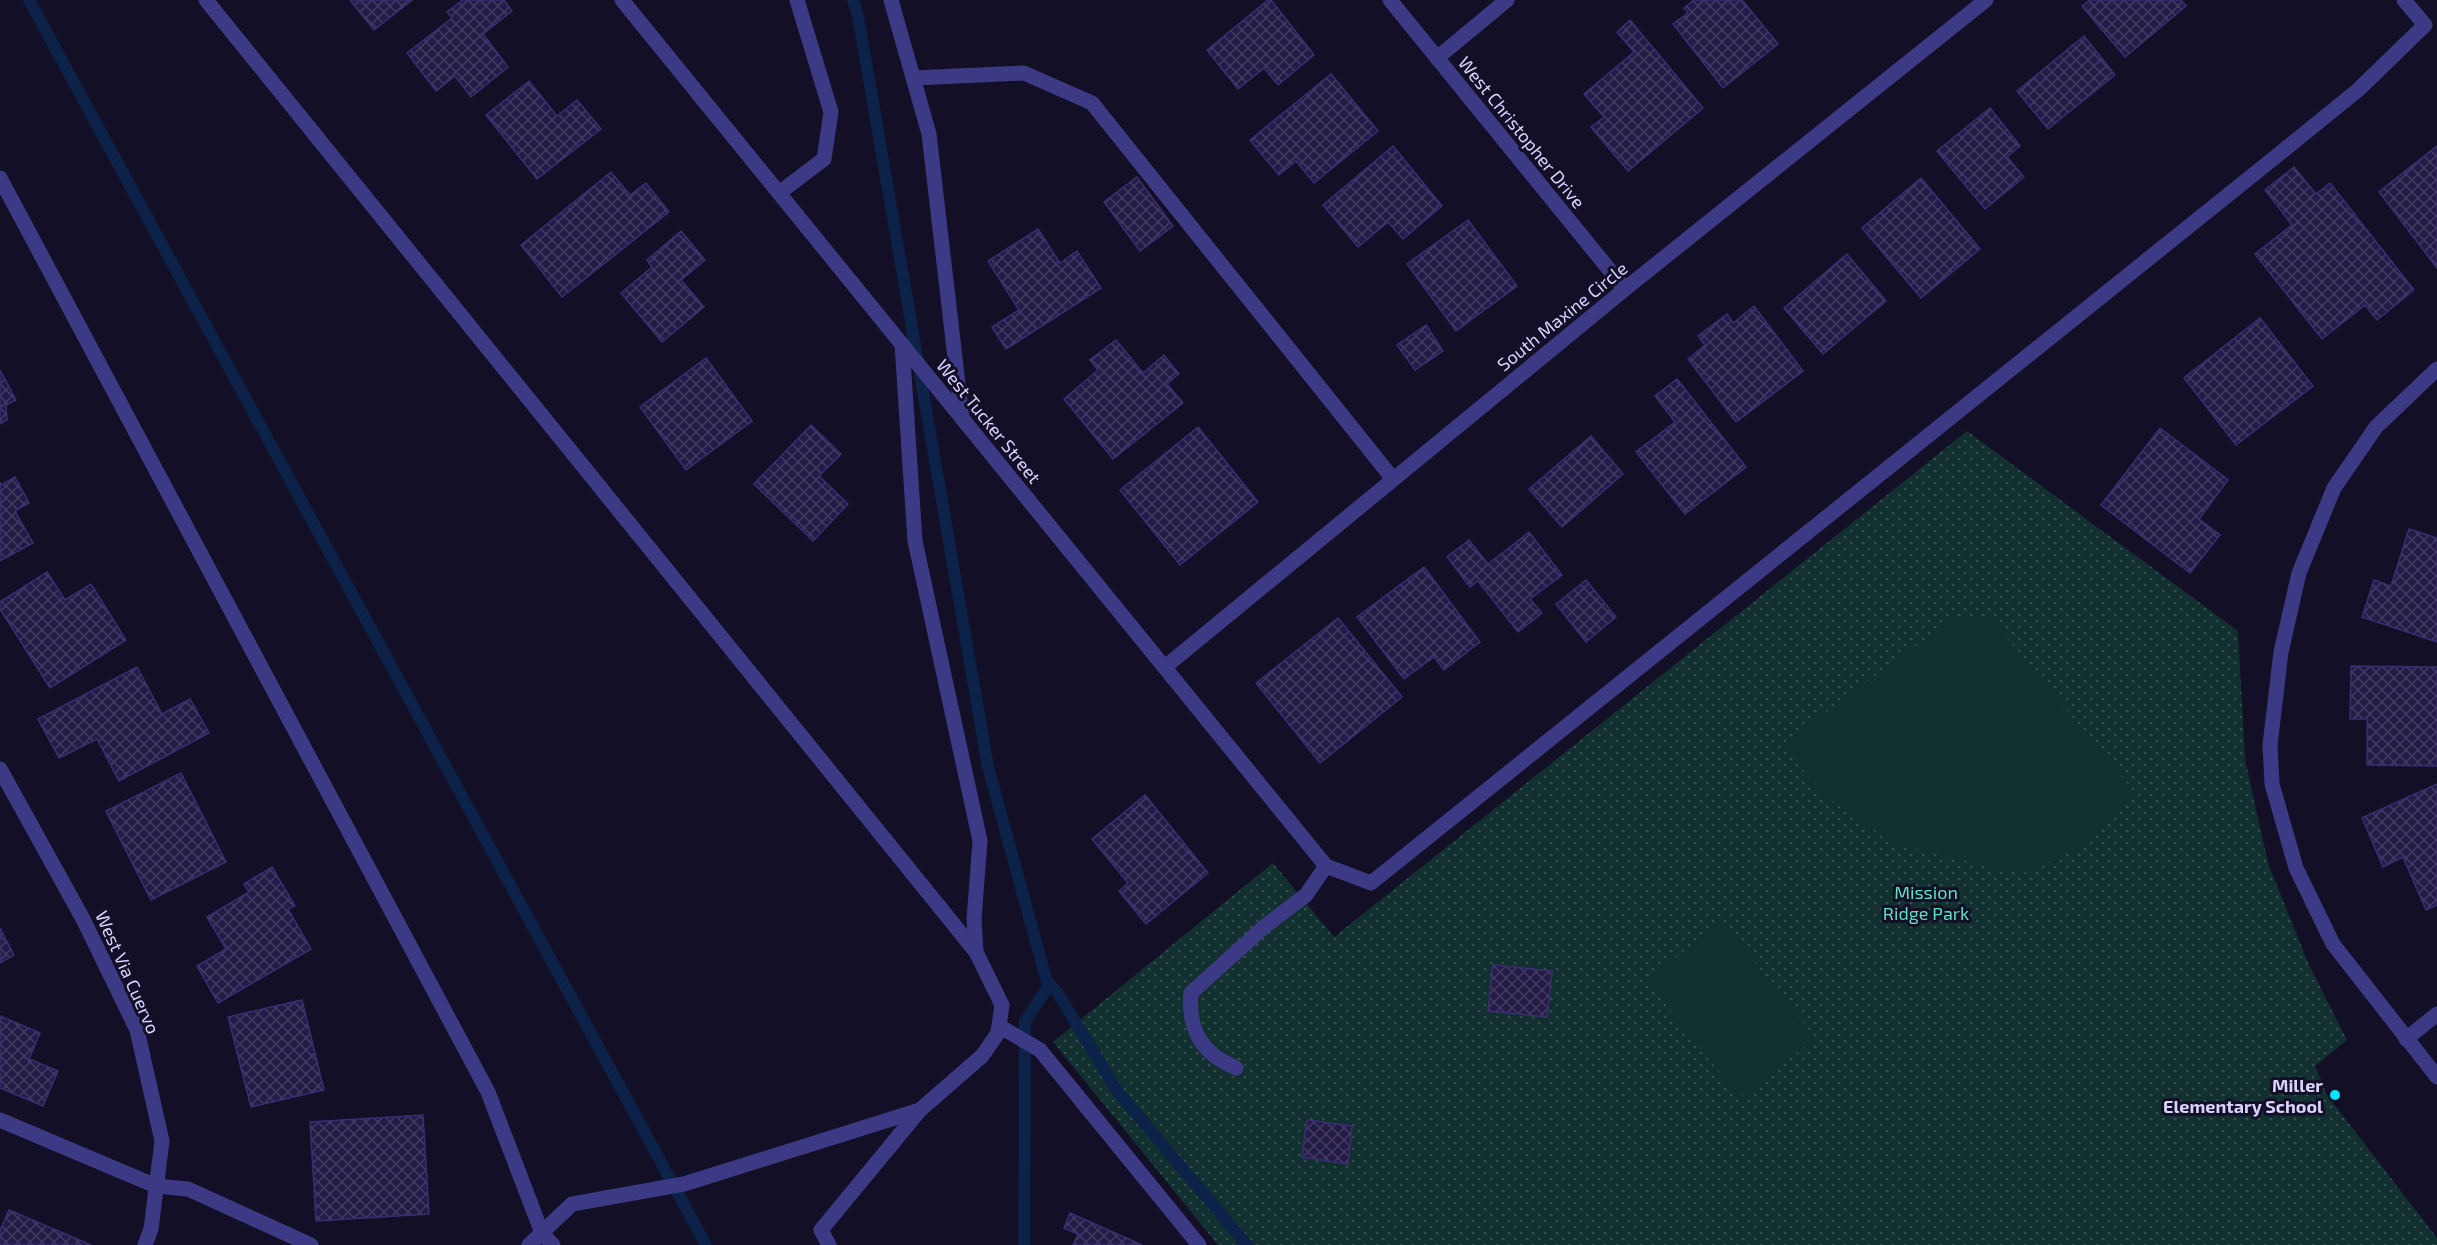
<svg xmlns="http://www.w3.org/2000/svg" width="2437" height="1245" font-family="'Exo 2',sans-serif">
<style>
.green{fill:url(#green-dots)}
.pitch{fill:#12302f}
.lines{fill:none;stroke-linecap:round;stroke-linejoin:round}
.stream{stroke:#0c2248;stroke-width:12}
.building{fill:url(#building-cross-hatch);stroke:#3b2d73;stroke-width:1.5}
.service{stroke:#3d3a85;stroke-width:15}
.minor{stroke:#3d3a85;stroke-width:15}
.poi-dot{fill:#00e5ff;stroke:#130f26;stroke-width:2}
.labels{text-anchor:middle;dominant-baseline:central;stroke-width:6;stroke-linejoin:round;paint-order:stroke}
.street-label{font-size:18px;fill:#d9d4ff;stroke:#130f26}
.park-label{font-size:18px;fill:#5fe0c0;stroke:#130f26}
.poi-label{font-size:18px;font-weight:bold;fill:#d9d4ff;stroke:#130f26;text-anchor:end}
</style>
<defs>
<pattern id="green-dots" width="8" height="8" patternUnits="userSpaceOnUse" patternTransform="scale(1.5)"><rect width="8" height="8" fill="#12302f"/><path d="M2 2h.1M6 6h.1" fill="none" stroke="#344d4e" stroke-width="1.8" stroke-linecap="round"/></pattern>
<pattern id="building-cross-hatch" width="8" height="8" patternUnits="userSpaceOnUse" patternTransform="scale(1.5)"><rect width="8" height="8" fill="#241b47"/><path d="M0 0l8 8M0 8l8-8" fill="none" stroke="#433b63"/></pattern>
</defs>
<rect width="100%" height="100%" fill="#130f26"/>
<polygon class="green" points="1967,431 2238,631 2245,760 2268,863 2309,965 2347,1040 2315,1066 2327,1095 2437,1238 2437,1245 1218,1245 1053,1042 1273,863 1334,937"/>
<g class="pitch">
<polygon points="1954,618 1992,620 2134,792 2085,845 2022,874 1894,844 1825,796 1781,745"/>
<polygon points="1722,921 1815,1038 1740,1098 1647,981"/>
</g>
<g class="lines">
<g class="stream">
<polyline points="29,0 706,1245"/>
<polyline points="853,0 858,16 988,767 1047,982 1057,992 1118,1092 1247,1245"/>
<polyline points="1024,1245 1025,1021 1050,984"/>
</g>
</g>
<g class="building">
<polygon points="350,0 412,0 374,30"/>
<polygon points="463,0 504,0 512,11 483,34 508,67 471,97 455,76 436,91 407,53 452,18 447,12"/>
<polygon points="1268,0 1271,0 1314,55 1278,85 1264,68 1238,89 1207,50"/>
<polygon points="1694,0 1742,0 1778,44 1723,88 1673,24 1688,13 1684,8"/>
<polygon points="2090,0 2181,0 2186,6 2125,57 2082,6"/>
<polygon points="1630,20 1703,108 1628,171 1591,127 1604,117 1584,94 1634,52 1617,32"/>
<polygon points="2084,36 2115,75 2048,129 2017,91"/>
<polygon points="1331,74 1378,131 1314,183 1296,161 1279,175 1250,140"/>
<polygon points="529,81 557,116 577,100 601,129 537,179 486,115"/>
<polygon points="1990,108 2020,146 2007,157 2024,177 1985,209 1937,151"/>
<polygon points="1393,146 1442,206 1403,239 1388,222 1358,247 1323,205"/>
<polygon points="2437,146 2437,268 2379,192"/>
<polygon points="2294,167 2316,194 2330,183 2414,290 2377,320 2365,305 2322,339 2255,254 2292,225 2265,190"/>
<polygon points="611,172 630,195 646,183 669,212 562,297 521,245"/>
<polygon points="1137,177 1173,226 1140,251 1104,202"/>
<polygon points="1921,178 1980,249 1921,298 1862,228"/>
<polygon points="1468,220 1517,286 1456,331 1407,264"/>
<polygon points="1038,229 1060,263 1077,251 1101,288 1006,349 992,327 1019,310 988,261"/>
<polygon points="681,231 705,260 681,280 704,307 662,342 621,293 652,267 647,260"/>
<polygon points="1847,254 1886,301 1823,354 1784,308"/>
<polygon points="1754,306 1803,371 1736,422 1688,359 1705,345 1698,336 1727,314 1733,323"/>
<polygon points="2260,318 2313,386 2236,445 2184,378"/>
<polygon points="1426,325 1443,351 1415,370 1397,345"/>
<polygon points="1116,340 1143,373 1164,355 1179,374 1167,384 1183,403 1113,459 1064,399 1098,370 1090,360"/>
<polygon points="706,358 752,421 686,470 640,407"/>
<polygon points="0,370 16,400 6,405 7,420 0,424"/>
<polygon points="1677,379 1746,467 1685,514 1636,452 1675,422 1655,396"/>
<polygon points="811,425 841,454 819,476 848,504 813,541 754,484"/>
<polygon points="1198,427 1258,502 1180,565 1120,490"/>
<polygon points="2160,428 2228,480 2199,519 2220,535 2190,573 2101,505"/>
<polygon points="1591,436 1623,474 1562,527 1529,489"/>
<polygon points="15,477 29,503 15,511 33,543 0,561 0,482 1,485"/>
<polygon points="2409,529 2437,538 2437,642 2362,617 2374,580 2391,586"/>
<polygon points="1529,532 1562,575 1530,599 1542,613 1518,632 1478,581 1470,587 1447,557 1469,540 1488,564"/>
<polygon points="1424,567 1480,642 1444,670 1434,657 1404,679 1357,617"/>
<polygon points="47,572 65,600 91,584 126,640 50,688 0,609 0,602"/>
<polygon points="1586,580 1616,617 1586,642 1556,604"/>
<polygon points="1338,618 1402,697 1320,763 1256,683"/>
<polygon points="2351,666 2437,667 2437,766 2367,765 2367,719 2350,719"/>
<polygon points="137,667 162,714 190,699 209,733 119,781 97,739 59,758 38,719"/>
<polygon points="181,773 226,862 151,900 106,811"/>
<polygon points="2437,784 2437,905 2426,910 2403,857 2383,867 2362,818"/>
<polygon points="1145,795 1208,873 1146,924 1119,891 1128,883 1092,839"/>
<polygon points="272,867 295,906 288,909 311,949 218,1003 197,966 226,949 207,917 249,892 244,884"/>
<polygon points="0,928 14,955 0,963"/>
<polygon points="1493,965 1552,971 1547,1017 1488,1011"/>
<polygon points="302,1000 324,1090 251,1107 228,1017"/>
<polygon points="0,1016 40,1033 29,1059 58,1071 43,1106 0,1088"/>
<polygon points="423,1115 429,1214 316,1221 310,1122"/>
<polygon points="1307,1120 1352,1126 1348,1164 1302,1157"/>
<polygon points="9,1210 91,1245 0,1245 0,1231"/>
<polygon points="1070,1213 1142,1245 1073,1245 1078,1234 1064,1228"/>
</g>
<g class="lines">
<g class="service">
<polyline points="206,0 976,952"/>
<polyline points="891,0 929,134 962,418"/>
<polyline points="1437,58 1507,0"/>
<polyline points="913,78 1024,73 1092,103 1393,479"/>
<polyline points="0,178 488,1092 542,1233 553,1245"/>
<polyline points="779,193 824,159 831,112 797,0"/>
<polyline points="999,1026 1040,1050 1199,1245"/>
<path d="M1236 1068C1227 1063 1214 1058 1208 1050 1193 1035 1189 1013 1191 993L1264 927 1306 895 1326 866 1371 883 2279 154 2358 90 2425 25 2404 0"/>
<polyline points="0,1120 156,1186 188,1189 311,1245"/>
<polyline points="529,1245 572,1204 684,1184 920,1110"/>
<polyline points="829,1245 821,1230 920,1110 982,1056 998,1033 1002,1005 976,952 974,919 980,841 915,541 902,344"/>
</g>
<g class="minor">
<polyline points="622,0 1326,866"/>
<polyline points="1390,0 1625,289"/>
<polyline points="2437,369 2376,427 2334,488 2299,573 2281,652 2270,745 2272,784 2296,868 2333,944 2437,1077"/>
<polyline points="1165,667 1625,289 1986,0"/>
<polyline points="0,769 83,919 137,1030 162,1141 151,1229 145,1245"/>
<polyline points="2406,1039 2437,1014"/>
</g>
</g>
<circle class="poi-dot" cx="2335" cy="1095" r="6"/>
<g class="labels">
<g class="street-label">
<text transform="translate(1522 132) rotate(51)">West Christopher Drive</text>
<text transform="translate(1562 316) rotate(-39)">South Maxine Circle</text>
<text transform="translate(989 421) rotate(51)">West Tucker Street</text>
<text transform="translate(128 972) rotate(66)">West Via Cuervo</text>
</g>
<g class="park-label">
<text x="1926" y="892">Mission<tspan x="1926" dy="21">Ridge Park</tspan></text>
</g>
<g class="poi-label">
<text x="2323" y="1085">Miller<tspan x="2323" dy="21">Elementary School</tspan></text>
</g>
</g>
</svg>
